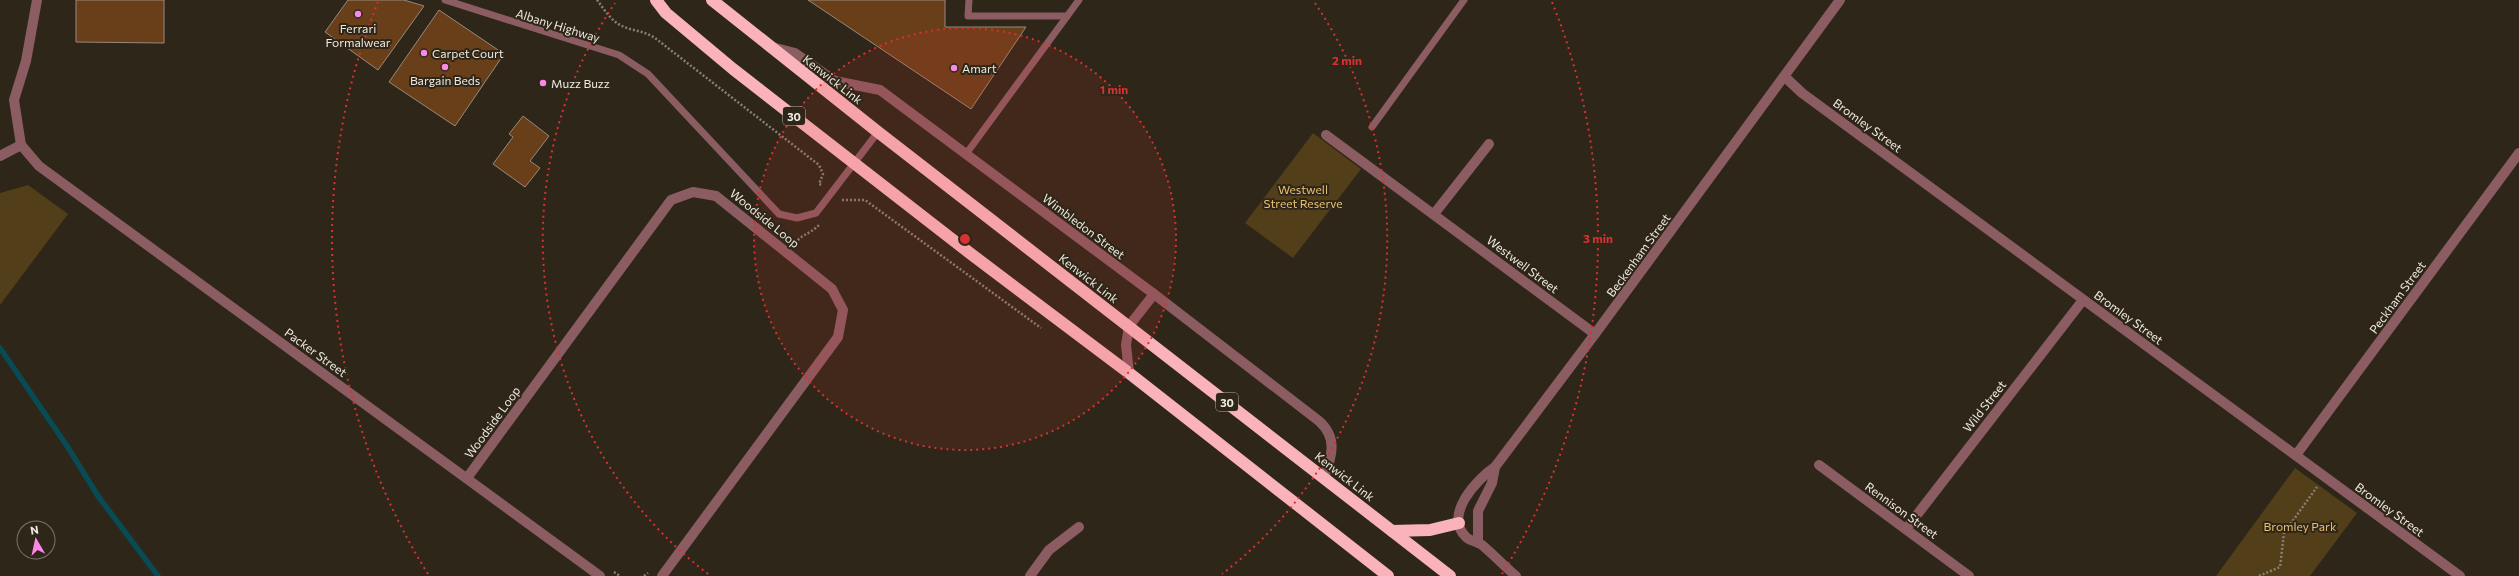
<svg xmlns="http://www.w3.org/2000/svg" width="2519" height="576" font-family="Commissioner,sans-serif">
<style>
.green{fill:#523e19}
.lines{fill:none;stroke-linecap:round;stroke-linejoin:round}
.stream{stroke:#084b54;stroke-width:5.5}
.building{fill:#683f18;stroke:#99897c}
.path{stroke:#878075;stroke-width:2.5;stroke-dasharray:2 2;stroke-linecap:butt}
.lane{stroke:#8b5c61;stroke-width:7}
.street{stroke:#8b5c61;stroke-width:10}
.highway{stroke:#fab3ba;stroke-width:12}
.ring{fill:none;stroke:#d73231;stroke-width:2;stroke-dasharray:2 4}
.poi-dot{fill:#fb87e6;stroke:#2e2618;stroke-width:1.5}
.labels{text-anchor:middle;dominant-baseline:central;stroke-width:4;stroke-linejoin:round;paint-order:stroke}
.shield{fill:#2e2618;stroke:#b5aea4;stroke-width:1}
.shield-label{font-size:11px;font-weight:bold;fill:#efe9e0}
.street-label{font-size:12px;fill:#efe9e0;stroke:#2e2618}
.poi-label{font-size:12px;fill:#efe9e0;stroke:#2e2618;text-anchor:start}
.park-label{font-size:12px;fill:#eac072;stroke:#2e2618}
.centre{fill:#d73231;stroke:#2e2618;stroke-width:2}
.ring-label{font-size:12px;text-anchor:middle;font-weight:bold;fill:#d73231;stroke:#2e2618;stroke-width:4;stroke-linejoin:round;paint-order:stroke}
</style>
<rect width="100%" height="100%" fill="#2e2618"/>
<g class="green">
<polygon points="1313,133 1361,169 1293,258 1245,223"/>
<polygon points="28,185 68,214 0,305 0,193"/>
<polygon points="2295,468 2357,513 2310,576 2216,576"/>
</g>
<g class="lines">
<polyline class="stream" points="0,348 67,446 98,496 158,576"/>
</g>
<g class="building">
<polygon points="76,0 164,0 164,43 76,42"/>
<polygon points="348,0 404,0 424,6 378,70 325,32"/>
<polygon points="808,0 945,0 945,27 1026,27 971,109"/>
<polygon points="439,10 504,54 455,126 389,82"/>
<polygon points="523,116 549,136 530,161 540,168 525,187 493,164 513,137 509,134"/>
</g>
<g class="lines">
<g class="path">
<path d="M597 0C604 9 611 21 622 26 632 31 645 31 655 38L819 165 823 174 819 184 822 185"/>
<polyline points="842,200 865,200 1041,328"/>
<path d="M795 243C804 233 810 234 819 225"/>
<polyline points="614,572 620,576"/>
<polyline points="644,576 648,573"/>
<polyline points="2259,576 2280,567 2284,533 2317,487"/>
</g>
<g class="lane">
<polyline points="445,0 619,55 648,74 779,214 797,218 816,213 878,132"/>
<polyline points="969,0 968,16 1067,16"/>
<polyline points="1372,127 1464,0"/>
<polyline points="966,154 1079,0"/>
</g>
<g class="street">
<polyline points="37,0 26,61 14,100 21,145 39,166 600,576"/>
<path d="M772 47 795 53 835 81 880 90 1154 294 1319 421C1338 438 1332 456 1324 478"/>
<polyline points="1785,77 1802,93 2460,576"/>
<polyline points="1326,135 1595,334"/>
<polyline points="0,156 21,145"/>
<polyline points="1434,214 1489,144"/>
<polyline points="1129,373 1126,345 1129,326 1154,294"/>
<polyline points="2296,455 2519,153"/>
<polyline points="1819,465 1969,576"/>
<polyline points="467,478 671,200 693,192 716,196 832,289 843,310 838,337 662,576"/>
<polyline points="1906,529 2083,300"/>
<polyline points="1478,543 1478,511 1492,483 1495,467"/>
<polyline points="1030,576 1049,550 1079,527"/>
<path d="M1516 576C1504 566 1494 555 1482 545 1477 541 1471 542 1466 537 1443 515 1477 479 1495 467L1595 334 1840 0"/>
</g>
<g class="highway">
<polyline points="656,0 666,13 733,69 971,254 1129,373 1388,576"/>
<polyline points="712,0 878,132 1450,576"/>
<polyline points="1392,531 1430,530 1459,523"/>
</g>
</g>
<circle cx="965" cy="239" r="211" fill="#d73231" fill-opacity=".12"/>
<g class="ring">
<circle cx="965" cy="239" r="211"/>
<path d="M708 574A422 422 0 0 1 615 3M1315 3A422 422 0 0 1 1222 574"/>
<path d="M428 574A633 633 0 0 1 378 2M1552 2A633 633 0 0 1 1502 574"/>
</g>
<g class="poi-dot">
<circle cx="358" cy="14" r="4"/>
<circle cx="424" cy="53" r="4"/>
<circle cx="445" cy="67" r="4"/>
<circle cx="954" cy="68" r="4"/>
<circle cx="543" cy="83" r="4"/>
</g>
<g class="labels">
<g class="shield">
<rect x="783" y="107" width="22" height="18" rx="3"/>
<rect x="1216" y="393" width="22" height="18" rx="3"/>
</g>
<g class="shield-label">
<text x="794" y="116">30</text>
<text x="1227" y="402">30</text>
</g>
<g class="street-label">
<text transform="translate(558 25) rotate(17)">Albany Highway</text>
<text transform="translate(833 79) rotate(38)">Kenwick Link</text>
<text transform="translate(1868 125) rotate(36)">Bromley Street</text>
<text transform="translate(765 218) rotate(39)">Woodside Loop</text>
<text transform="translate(1084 226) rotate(37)">Wimbledon Street</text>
<text transform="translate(1638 255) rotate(-54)">Beckenham Street</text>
<text transform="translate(1523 264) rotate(37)">Westwell Street</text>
<text transform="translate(1089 278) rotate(38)">Kenwick Link</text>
<text transform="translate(2397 297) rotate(-54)">Peckham Street</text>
<text transform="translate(2129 317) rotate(36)">Bromley Street</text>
<text transform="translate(316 352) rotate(36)">Packer Street</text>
<text transform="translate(1984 406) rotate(-52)">Wild Street</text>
<text transform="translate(492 422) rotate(-54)">Woodside Loop</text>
<text transform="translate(1345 476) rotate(38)">Kenwick Link</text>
<text transform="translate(2390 509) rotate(36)">Bromley Street</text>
<text transform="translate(1902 510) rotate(36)">Rennison Street</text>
</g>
<g class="poi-label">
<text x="358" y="28" text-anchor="middle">Ferrari<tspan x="358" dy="14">Formalwear</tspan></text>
<text x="432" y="53">Carpet Court</text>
<text x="962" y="68">Amart</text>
<text x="445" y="80" text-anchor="middle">Bargain Beds</text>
<text x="551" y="83">Muzz Buzz</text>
</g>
<g class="park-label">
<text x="1303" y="189">Westwell<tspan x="1303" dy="14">Street Reserve</tspan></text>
<text x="2300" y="526">Bromley Park</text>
</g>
</g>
<circle cx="965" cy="239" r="6" class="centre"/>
<g class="ring-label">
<text x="1347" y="65">2 min</text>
<text x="1114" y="94">1 min</text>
<text x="1598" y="243">3 min</text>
</g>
<g transform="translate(36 540) rotate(351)"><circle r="19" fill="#2e2618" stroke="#7b7468"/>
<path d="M0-3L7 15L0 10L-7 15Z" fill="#fb87e6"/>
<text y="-6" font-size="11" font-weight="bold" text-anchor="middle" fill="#efe9e0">N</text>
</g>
</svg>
